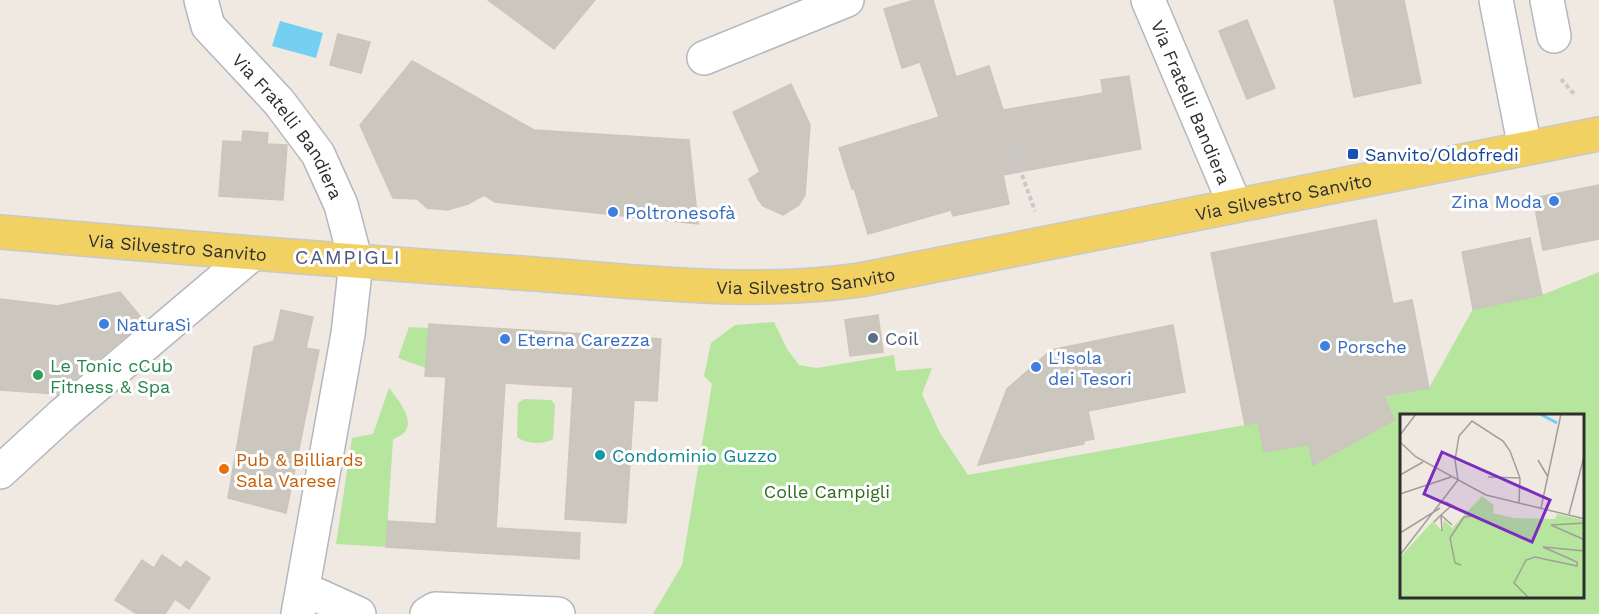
<svg xmlns="http://www.w3.org/2000/svg" width="1599" height="614" font-family="'Work Sans',sans-serif">
<style>
.green{fill:#b6e59e;fill-rule:evenodd}
.water{fill:#75cff0}
.building{fill:#cbc7bf;stroke:#cbc5ba;stroke-width:1.5}
.lines{fill:none;stroke-linecap:round;stroke-linejoin:round}
.minor-casing{stroke:#b4b7c1;stroke-width:36}
.major-casing{stroke:#c9c9c9;stroke-width:36}
.path{stroke:#c9c9c9;stroke-width:4;stroke-dasharray:4.5 3;stroke-linecap:butt}
.minor{stroke:#fff;stroke-width:33}
.major{stroke:#f2d163;stroke-width:33}
.transit-dot{fill:#1a4fb4;stroke:#fff;stroke-width:2}
.shop-dot{fill:#3f7fe0;stroke:#fff;stroke-width:2}
.service-dot{fill:#5c6f8a;stroke:#fff;stroke-width:2}
.leisure-dot{fill:#2e9e5b;stroke:#fff;stroke-width:2}
.culture-dot{fill:#0f9aa8;stroke:#fff;stroke-width:2}
.food-dot{fill:#e8710a;stroke:#fff;stroke-width:2}
.labels{text-anchor:middle;dominant-baseline:central;stroke-width:6;stroke-linejoin:round;paint-order:stroke}
.street-label{font-size:18px;fill:#2e2e2e;stroke:#fff}
.transit-label{font-size:18px;fill:#164399;stroke:#fff;text-anchor:start}
.shop-label{font-size:18px;fill:#366cbe;stroke:#fff;text-anchor:start}
.service-label{font-size:18px;fill:#4e5e75;stroke:#fff;text-anchor:start}
.leisure-label{font-size:18px;fill:#27864d;stroke:#fff;text-anchor:start}
.culture-label{font-size:18px;fill:#0d838f;stroke:#fff;text-anchor:start}
.food-label{font-size:18px;fill:#c56008;stroke:#fff;text-anchor:start}
.park-label{font-size:18px;fill:#2c6e1b;stroke:#fff}
.neighbourhood-label{font-size:20px;letter-spacing:1.5px;fill:#4d5680;stroke:#fff}
.inset-river{fill:none;stroke:#75cff0;stroke-width:3}
.inset-road{fill:none;stroke:#a29e99;stroke-width:1.5}
.view{fill:#7b2cbf;fill-opacity:0.15;stroke:#7b2cbf;stroke-width:3}
.inset-edge{fill:none;stroke:#2e2e2e;stroke-width:3}
</style>
<rect width="100%" height="100%" fill="#efe9e1"/>
<g class="green">
<path d="M1599 272V614H653L682 565 712 384 704 376 711 343 735 325 774 322 787 349 799 365 817 368 894 355 896 371 932 368 922 394 940 433 968 475 1245 425 1429 388 1473 309 1542 295ZM1401 416H1582V598H1401Z"/>
<polygon points="409,327 429,328 426,368 398,358"/>
<path d="M389 388C400 402 423 429 393 439L386 547 336 544 352 438 373 434Z"/>
<path d="M524 399 551 400 555 405 553 439C544 445 525 444 517 437L518 403Z"/>
</g>
<polygon class="water" points="280,21 323,33 316,58 272,46"/>
<g class="building">
<polygon points="488,0 595,0 554,49"/>
<polygon points="915,0 933,0 956,77 989,66 1003,110 1103,93 1101,80 1129,76 1141,149 1003,175 1009,204 953,216 951,210 868,234 854,188 852,189 839,148 939,117 920,62 902,68 884,9"/>
<polygon points="1334,0 1404,0 1421,83 1354,97"/>
<polygon points="1247,20 1275,88 1247,99 1219,31"/>
<polygon points="338,34 370,42 361,73 330,65"/>
<polygon points="412,61 534,130 689,140 698,224 495,202 484,195 468,204 447,210 427,208 417,199 393,198 360,125"/>
<polygon points="791,84 810,125 805,195 799,205 783,215 763,206 758,199 749,179 760,172 733,112"/>
<polygon points="243,131 268,133 267,144 287,145 283,200 219,196 223,141 242,142"/>
<polygon points="1599,185 1599,239 1543,250 1533,198"/>
<polygon points="1376,220 1393,304 1412,300 1429,388 1384,396 1394,420 1313,465 1309,444 1264,452 1258,422 1245,425 1211,253"/>
<polygon points="1530,238 1542,295 1473,309 1462,252"/>
<polygon points="120,292 144,321 57,394 0,390 0,299 58,306"/>
<polygon points="281,310 313,317 306,348 319,350 286,513 228,498 254,347 274,341"/>
<polygon points="878,315 883,352 850,356 845,320"/>
<polygon points="429,324 661,339 657,401 634,400 626,523 565,519 573,387 505,383 496,528 580,533 579,559 386,547 388,521 436,524 446,377 425,376"/>
<polygon points="1173,325 1185,392 1088,411 1094,439 1084,441 1084,444 978,465 1007,389 1051,350"/>
<polygon points="162,555 181,568 186,561 210,578 189,609 175,599 165,614 137,614 115,600 142,560 154,568"/>
</g>
<g class="lines">
<defs>
<g id="minor">
<path id="s1" d="M201 0 208 26 279 102 318 154 341 205 356 262 348 334 298 614"/>
<path id="s2" d="M1148 0 1235 205"/>
<polyline points="1496,0 1525,148"/>
<polyline points="1547,0 1554,36"/>
<polyline points="704,58 847,0"/>
<polyline points="0,472 63,414 252,254"/>
<polyline points="317,595 359,614"/>
<polyline points="427,614 435,609 558,614"/>
</g>
<g id="major">
<path id="s3" d="M0 232C174 247 347 261 521 273 634 281 748 296 860 280L1599 134"/>
</g>
</defs>
<use href="#minor" class="minor-casing"/>
<use href="#major" class="major-casing"/>
<g class="path">
<polyline points="1561,79 1574,94"/>
<polyline points="990,141 1012,147 1035,211"/>
</g>
<use href="#minor" class="minor"/>
<use href="#major" class="major"/>
</g>
<rect class="transit-dot" x="1347" y="148" width="12" height="12" rx="3"/>
<g class="shop-dot">
<circle cx="1554" cy="201" r="6"/>
<circle cx="613" cy="212" r="6"/>
<circle cx="104" cy="324" r="6"/>
<circle cx="505" cy="339" r="6"/>
<circle cx="1325" cy="346" r="6"/>
<circle cx="1036" cy="367" r="6"/>
</g>
<circle class="service-dot" cx="873" cy="338" r="6"/>
<circle class="leisure-dot" cx="38" cy="375" r="6"/>
<circle class="culture-dot" cx="600" cy="455" r="6"/>
<circle class="food-dot" cx="224" cy="469" r="6"/>
<g class="labels">
<g class="street-label">
<text stroke="none"><textPath href="#s2" startOffset="111">Via Fratelli Bandiera</textPath></text>
<text stroke="none"><textPath href="#s1" startOffset="156">Via Fratelli Bandiera</textPath></text>
<text stroke="none"><textPath href="#s3" startOffset="1294">Via Silvestro Sanvito</textPath></text>
<text stroke="none"><textPath href="#s3" startOffset="178">Via Silvestro Sanvito</textPath></text>
<text stroke="none"><textPath href="#s3" startOffset="808">Via Silvestro Sanvito</textPath></text>
</g>
<g class="transit-label">
<text x="1365" y="154">Sanvito/Oldofredi</text>
</g>
<g class="shop-label">
<text x="1542" y="201" text-anchor="end">Zina Moda</text>
<text x="625" y="212">Poltronesofà</text>
<text x="116" y="324">NaturaSì</text>
<text x="517" y="339">Eterna Carezza</text>
<text x="1337" y="346">Porsche</text>
<text x="1048" y="357">L'Isola<tspan x="1048" dy="21">dei Tesori</tspan></text>
</g>
<g class="service-label">
<text x="885" y="338">Coil</text>
</g>
<g class="leisure-label">
<text x="50" y="365">Le Tonic cCub<tspan x="50" dy="21">Fitness &amp; Spa</tspan></text>
</g>
<g class="culture-label">
<text x="612" y="455">Condominio Guzzo</text>
</g>
<g class="food-label">
<text x="236" y="459">Pub &amp; Billiards<tspan x="236" dy="21">Sala Varese</tspan></text>
</g>
<g class="park-label">
<text x="827" y="491">Colle Campigli</text>
</g>
<g class="neighbourhood-label">
<text x="348" y="257">CAMPIGLI</text>
</g>
</g>
<g transform="translate(1400 414)">
<rect width="184" height="184" fill="#efe9e1"/>
<path d="M82 82 94 91 93 99 114 104 155 105 157 100 184 106V184H0L1 142 33 107 42 117 44 106 52 114Z" fill="#b6e59e"/>
<path class="inset-river" d="M140 0 157 9"/>
<path class="inset-road" d="M0 21 16 0M0 28 16 43 86 81 185 105M138 46 148 63M0 61 23 48M88 63 120 64M0 80 51 63M46 88 66 99M50 93 41 101 52 111M141 94 161 0M169 100 185 39M34 108 41 101 42 117M185 109 151 111 185 126M0 119 40 94M0 141 58 66 55 46 59 22 72 7 103 27 110 37 120 64 119 89M61 151 55 149 50 124 64 103 72 102M129 184 114 169 126 146 135 143 177 152V148L143 133 185 137"/>
<path class="view" d="M42 38 150 86 132 128 24 80Z"/>
<rect width="184" height="184" class="inset-edge"/>
</g>
</svg>
